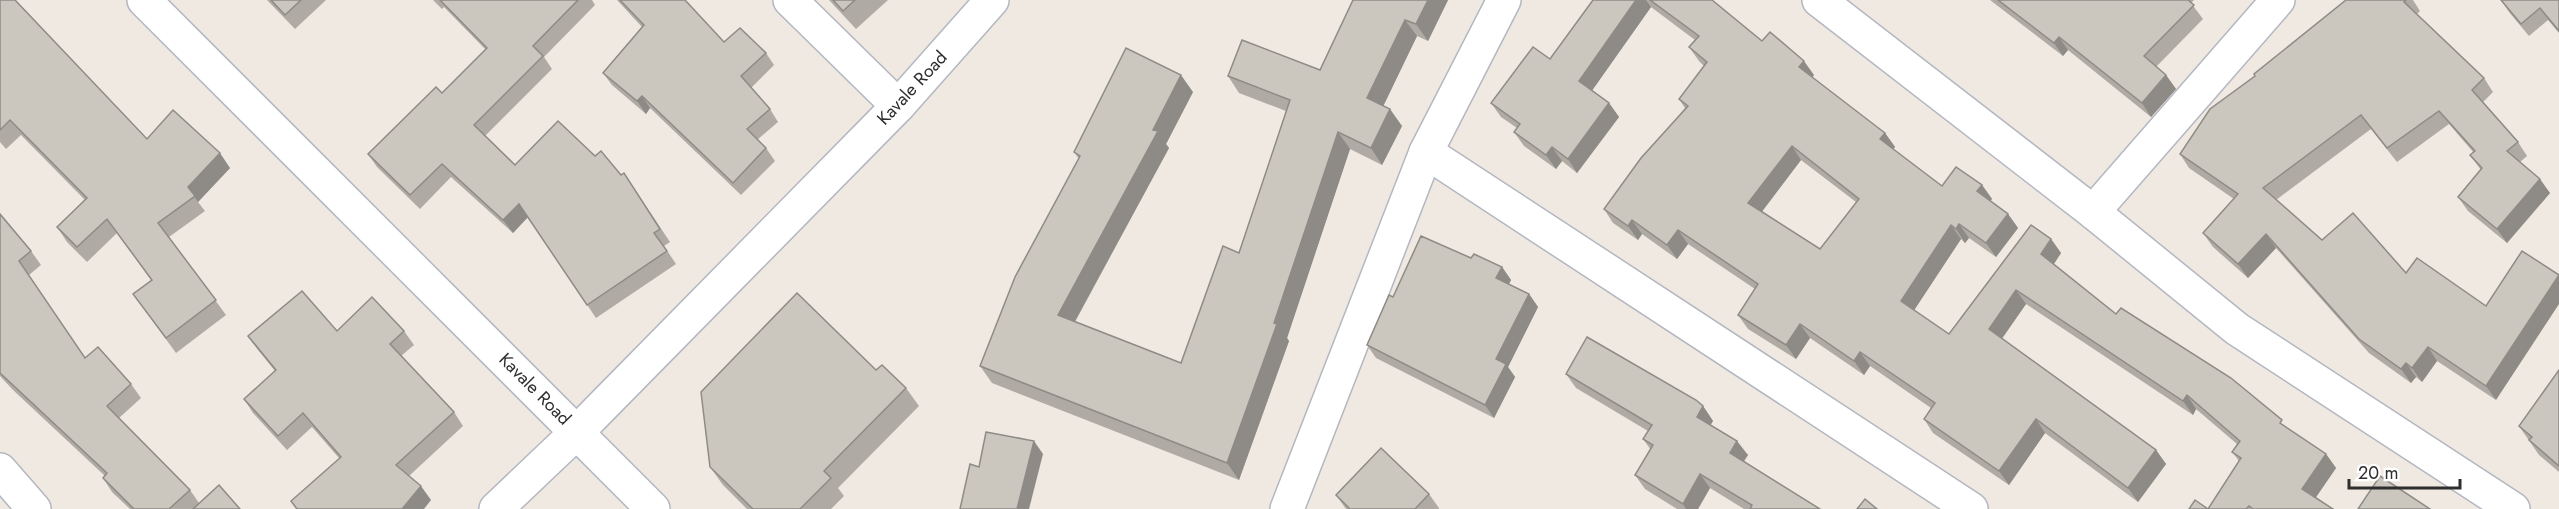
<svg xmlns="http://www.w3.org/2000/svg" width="2559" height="509" font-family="Jost,sans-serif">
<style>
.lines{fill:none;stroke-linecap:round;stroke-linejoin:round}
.minor-casing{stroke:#b4b7c1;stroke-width:36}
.minor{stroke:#fff;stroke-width:33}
.wall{fill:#afaba4;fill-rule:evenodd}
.shaded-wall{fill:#8e8b86}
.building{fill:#cbc7bf;stroke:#8e8b86;stroke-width:1.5;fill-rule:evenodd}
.labels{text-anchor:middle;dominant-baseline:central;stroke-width:6;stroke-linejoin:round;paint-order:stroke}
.street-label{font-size:18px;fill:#2e2e2e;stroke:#fff}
</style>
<rect width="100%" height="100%" fill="#efe9e1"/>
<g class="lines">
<defs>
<g id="minor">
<polyline points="144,0 653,509"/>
<polyline points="790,0 898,106"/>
<polyline points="1819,0 2093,212 2237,329 2513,509"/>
<polyline points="1426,152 1971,509"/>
<polyline points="2093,212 2278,0"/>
<polyline points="0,470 34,509"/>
<polyline points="496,509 577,432 898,106 992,0"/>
<polyline points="1287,509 1426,152 1504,0"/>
</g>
</defs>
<use href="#minor" class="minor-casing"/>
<use href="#minor" class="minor"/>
</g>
<g class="wall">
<polygon points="0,0 147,139 230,168 198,202 205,211 169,237 226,315 176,353 133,294 151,280 117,233 87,262 67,242 57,227 85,200 21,135 6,149 0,142"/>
<polygon points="267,0 326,0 295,29"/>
<polygon points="433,0 592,0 595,5 544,57 552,69 485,136 515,165 595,156 621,175 624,173 670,242 664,246 676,264 596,318 528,217 513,233 451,177 420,209 377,167 368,154 442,93 486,50 444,7 442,9"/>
<polygon points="617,0 685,0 724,42 766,53 774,65 751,88 770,109 778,122 757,140 766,148 775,161 741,195 650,108 646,114 612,85 603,73 642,27"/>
<polygon points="829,0 888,0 856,29"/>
<polygon points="1353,0 1448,0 1428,41 1417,36 1383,106 1402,126 1382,165 1350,149 1287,338 1289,341 1239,480 992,383 980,366 1079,159 1074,152 1193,92 1166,144 1169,148 1075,322 1181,363 1239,253 1286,111 1239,93 1228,76 1320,70"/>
<path d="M1593 0H1712L1762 41 1814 75 1812 77 1885 133 1895 147 1893 149 1942 186 1982 185 1992 199 1990 200 2008 214 2018 228 1996 257 1969 238 1965 243 1961 239 1914 310 1949 334 2051 239 2061 253 2054 264 2116 314 2326 454 2336 468 2316 497 2333 509H2208L2239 461 2232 452 2237 444 2196 409 2193 415 2026 304 2002 338 2156 450 2166 464 2138 502 2045 433 2009 485 1933 433 1924 419 1931 408 1870 366 1864 375 1810 338 1796 359 1748 329 1738 315 1755 289 1688 244 1677 259 1642 234 1638 240 1613 223 1604 209 1685 108 1679 99 1704 66 1699 61 1689 47 1695 40 1651 7 1592 90 1609 103 1619 117 1577 173 1562 161 1556 169 1524 146 1514 132 1517 128 1501 117 1491 103 1550 59ZM1801 160 1856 202 1820 249 1762 211Z"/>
<polygon points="1990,0 2194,0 2191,3 2203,19 2156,67 2166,75 2176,89 2151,117 2068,50 2063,56"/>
<polygon points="2346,0 2413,0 2420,11 2417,14 2484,78 2493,92 2483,102 2518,142 2527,156 2520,162 2550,193 2507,243 2468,211 2458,197 2481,170 2470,155 2474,153 2449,124 2397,162 2371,129 2276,200 2322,240 2406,273 2417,258 2496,400 2437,361 2422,382 2416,377 2411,383 2369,353 2276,248 2248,278 2213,247 2203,233 2234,199 2189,168 2180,154 2255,76"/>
<polygon points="2501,0 2559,0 2559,33 2548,20 2529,36 2509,12"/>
<polygon points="0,214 31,251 41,265 29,275 85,358 131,384 141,398 119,418 190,490 199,503 240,509 130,509 112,492 103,478 105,476 13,390 0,376"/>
<polygon points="1471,258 1502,267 1511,280 1509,284 1529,294 1538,307 1508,367 1515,377 1494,418 1376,358 1367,345 1393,297"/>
<polygon points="337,331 404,331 414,345 401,356 454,412 463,426 409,476 431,500 339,458 312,427 287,450 253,413 244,399 275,371 258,350 248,336"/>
<polygon points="876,370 906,388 919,406 838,488 844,496 831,509 747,509 723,485 710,467"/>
<polygon points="2559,370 2559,472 2539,455 2519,426"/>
<polygon points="1566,374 1703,406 1713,421 1710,425 1748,455 1744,461 1820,509 1744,509 1710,488 1698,509 1677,509 1645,489 1635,475 1651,450 1643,439 1648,431 1576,388"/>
<polygon points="1429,494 1439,508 1439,509 1346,509 1336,495"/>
</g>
<g class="shaded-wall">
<polygon points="1428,0 1448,0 1428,41 1416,24"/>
<polygon points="1636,0 1646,0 1651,7 1589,95 1579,81"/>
<polygon points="1405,20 1417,36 1379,115 1367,98"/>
<polygon points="2059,37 2068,50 2063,56 2054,43"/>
<polygon points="1804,61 1814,75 1809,81 1799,67"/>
<polygon points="1181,75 1193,92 1166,144 1169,148 1069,332 1058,315"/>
<polygon points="2166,75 2176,89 2151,117 2142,103"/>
<polygon points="642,96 650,108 646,114 637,101"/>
<polygon points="1609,103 1619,117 1577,173 1568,159"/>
<polygon points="1390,109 1402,126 1382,165 1371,148"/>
<polygon points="1338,132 1350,149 1287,338 1289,341 1239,480 1227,463"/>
<polygon points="1885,133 1895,147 1890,153 1880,139"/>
<polygon points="1792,146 1801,160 1758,217 1748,203"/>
<polygon points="1552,147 1562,161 1556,169 1546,155"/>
<polygon points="220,153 230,168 198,202 188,187"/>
<polygon points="2540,179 2550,193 2507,243 2497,229"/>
<polygon points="1982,185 1992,199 1987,205 1977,191"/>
<polygon points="519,204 528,217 513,233 503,220"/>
<polygon points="2008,214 2018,228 1996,257 1986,243"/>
<polygon points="1632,220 1642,234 1638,240 1628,226"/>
<polygon points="1959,224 1969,238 1965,243 1956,229"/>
<polygon points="1951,225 1961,239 1911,315 1901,301"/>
<polygon points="1678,230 1688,244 1677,259 1667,245"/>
<polygon points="2266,234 2276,248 2248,278 2238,264"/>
<polygon points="2051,239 2061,253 2051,268 2041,254"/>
<polygon points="1502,267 1511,280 1505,291 1496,278"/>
<polygon points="2559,275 2559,304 2496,400 2486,386"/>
<polygon points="2016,290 2026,304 1999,343 1989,329"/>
<polygon points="1529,294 1538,307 1508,367 1515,377 1494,418 1485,405 1496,359"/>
<polygon points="1800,324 1810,338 1796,359 1786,345"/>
<polygon points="2428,347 2437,361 2422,382 2412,368"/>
<polygon points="1860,352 1870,366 1864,375 1854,361"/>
<polygon points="2406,363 2416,377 2411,383 2401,369"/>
<polygon points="2187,395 2196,409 2193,415 2183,401"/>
<polygon points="1703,406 1713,421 1707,431 1697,417"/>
<polygon points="2036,419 2045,433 2009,485 1999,471"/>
<polygon points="1034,441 1043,454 1029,509 1017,509"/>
<polygon points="1737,441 1748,455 1740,467 1730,453"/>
<polygon points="2156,450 2166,464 2138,502 2128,488"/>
<polygon points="2326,454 2336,468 2312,503 2302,489"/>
<polygon points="1700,474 1710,488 1698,509 1686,509 1683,504"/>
<polygon points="421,486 431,500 424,509 402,509"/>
</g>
<g class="building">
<polygon points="0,0 15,0 147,139 173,110 220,153 188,187 195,196 158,223 216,300 166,338 133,294 152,280 107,219 77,247 57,227 87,198 10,120 0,130"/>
<polygon points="271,0 301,0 285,15"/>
<polygon points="440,0 578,0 533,46 543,56 474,125 515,165 558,121 595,156 601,151 621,175 624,173 660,229 654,233 667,251 587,305 519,204 503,220 442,164 410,195 368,154 436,87 442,93 487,48"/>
<polygon points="620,0 685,0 724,42 740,28 766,53 741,76 770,109 747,129 766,148 733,183 642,96 637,101 603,73 644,25"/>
<polygon points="833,0 855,0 843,11"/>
<polygon points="1353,0 1428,0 1416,24 1405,20 1367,98 1390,109 1371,148 1338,132 1274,323 1277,324 1227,463 980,366 1015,277 1080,156 1074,152 1126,48 1181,75 1153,130 1158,131 1058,315 1181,363 1223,246 1239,253 1290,100 1228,76 1242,40 1320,70"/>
<polygon points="1593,0 1636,0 1579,81 1609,103 1568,159 1552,147 1546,155 1514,132 1520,124 1491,103 1533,47 1550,59"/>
<path d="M1650 0H1712L1762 41 1770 32 1804 61 1799 67 1885 133 1880 139 1942 186 1956 167 1982 185 1977 191 2008 214 1986 243 1959 224 1956 229 1951 225 1901 301 1949 334 2031 225 2051 239 2041 254 2116 314 2121 308 2231 378 2282 420 2280 423 2326 454 2302 489 2333 509H2253L2249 506 2246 509H2208L2241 458 2232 452 2240 441 2187 395 2183 401 2016 290 1989 329 2156 450 2128 488 2036 419 1999 471 1924 419 1935 403 1860 352 1854 361 1800 324 1786 345 1738 315 1758 284 1678 230 1667 245 1632 220 1628 226 1604 209 1641 158 1688 106 1679 99 1707 62 1689 47 1699 36ZM1792 146 1859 199 1820 249 1748 203Z"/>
<polygon points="1998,0 2188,0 2194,5 2144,56 2166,75 2142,103 2059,37 2054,43"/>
<polygon points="2346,0 2406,0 2404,2 2484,78 2472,90 2518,142 2507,151 2540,179 2497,229 2458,197 2482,168 2470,155 2475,151 2439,111 2387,148 2361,115 2263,188 2322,240 2353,213 2406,273 2417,258 2486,306 2522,251 2559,275 2486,386 2428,347 2412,368 2406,363 2401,369 2359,339 2266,234 2238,264 2203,233 2238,194 2180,154 2210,109 2255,76 2254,74"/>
<polygon points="2501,0 2559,0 2559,31 2540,8 2521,24"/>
<polygon points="0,214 31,251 19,261 85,358 98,347 131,384 107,406 190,490 169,509 134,509 103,478 107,473 0,373"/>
<polygon points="1421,236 1471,258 1474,254 1502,267 1496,278 1529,294 1496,359 1506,364 1485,405 1367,345 1389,295 1393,297"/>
<polygon points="302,291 337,331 372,297 404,331 390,344 454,412 396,465 421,486 402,509 297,509 291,501 341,457 303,413 278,436 244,399 276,370 248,336"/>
<polygon points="797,293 876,370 882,365 906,388 824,471 831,478 800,509 753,509 710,467 701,392"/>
<polygon points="1587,337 1696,400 1703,406 1697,417 1737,441 1730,453 1820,509 1750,509 1752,505 1700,474 1683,504 1635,475 1653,445 1643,439 1652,425 1566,374"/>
<polygon points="2559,370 2559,466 2529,440 2532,437 2519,426"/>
<polygon points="986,432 1034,441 1017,509 960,509 970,464 979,467"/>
<polygon points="1381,448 1429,494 1415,509 1350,509 1336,495"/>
<polygon points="2380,476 2430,509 2358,509"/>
<polygon points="219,485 240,509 193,509"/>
<polygon points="1865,499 1877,509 1857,509"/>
<polygon points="2195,500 2208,509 2189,509"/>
</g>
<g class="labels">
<g class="street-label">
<text transform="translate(912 88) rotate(-47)">Kavale Road</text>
<text transform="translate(535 389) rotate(45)">Kavale Road</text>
</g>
</g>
<path d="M2349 479v9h111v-9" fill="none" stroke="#2e2e2e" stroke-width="3"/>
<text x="2358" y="479" font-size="18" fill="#2e2e2e" stroke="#ffffff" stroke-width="4.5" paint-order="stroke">20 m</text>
</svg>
